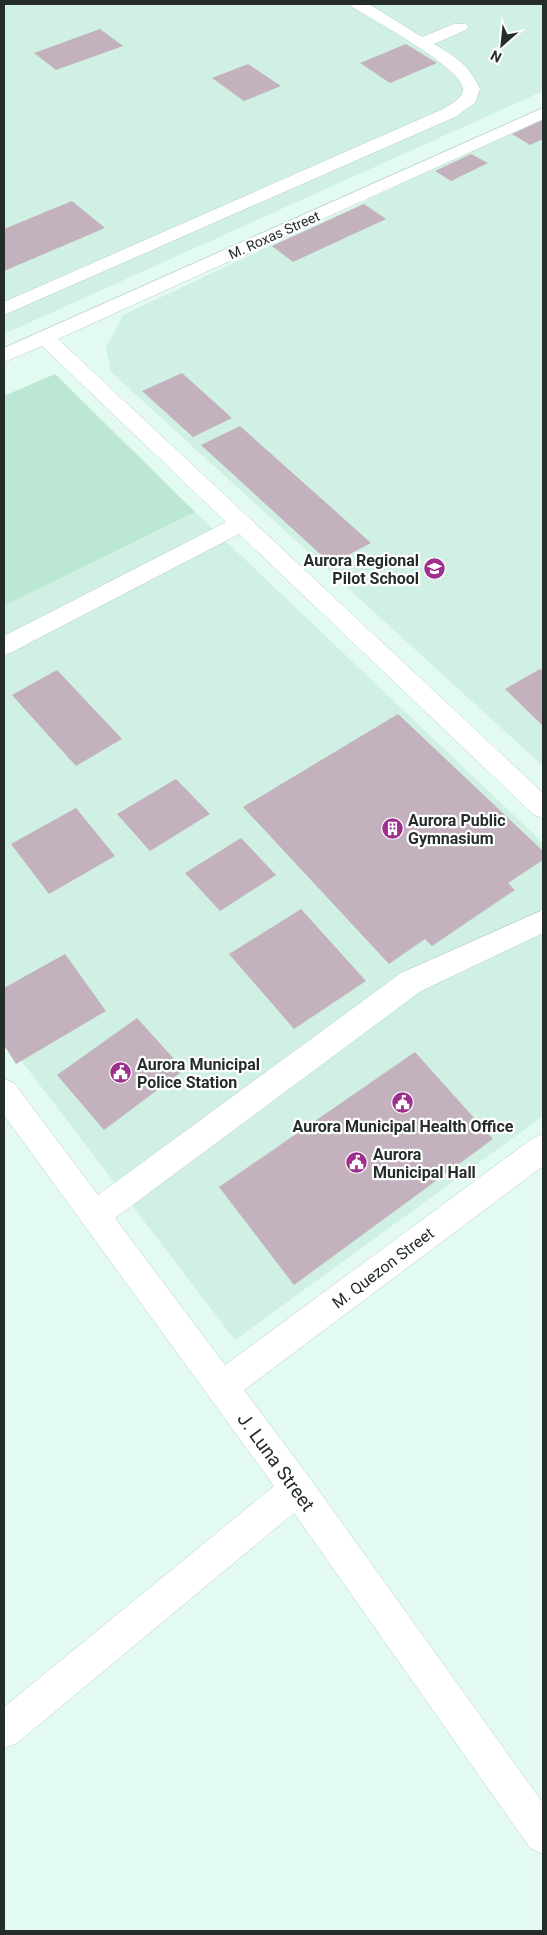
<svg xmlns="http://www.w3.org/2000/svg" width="547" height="1935" font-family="Roboto,sans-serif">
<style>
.built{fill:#d0f0e3}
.green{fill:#bce7d5}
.building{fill:#c4b1be}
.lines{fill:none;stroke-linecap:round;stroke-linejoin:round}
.minor-casing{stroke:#b8cfc5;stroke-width:1}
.minor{fill:#fff;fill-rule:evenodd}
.labels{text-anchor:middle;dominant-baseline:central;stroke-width:4.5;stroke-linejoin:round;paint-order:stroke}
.far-street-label{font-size:14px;fill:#242d29;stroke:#fff}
.poi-label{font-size:16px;font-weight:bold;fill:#242d29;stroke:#fff;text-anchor:start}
.street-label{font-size:16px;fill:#242d29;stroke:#fff}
.near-street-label{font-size:19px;fill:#242d29;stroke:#fff}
</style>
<rect width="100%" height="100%" fill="#e2faf0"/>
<g class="built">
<polygon points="4,4 543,4 543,91 4,334"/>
<polygon points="543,118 543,766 111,372 106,348 123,315"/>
<polygon points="195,512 543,843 543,1116 235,1340 4,1038 4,606"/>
</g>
<polygon class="green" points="55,374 195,512 4,606 4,396"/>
<g class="building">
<polygon points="100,29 123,46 56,70 34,53"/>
<polygon points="406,44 437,63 390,83 360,63"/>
<polygon points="248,64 281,86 244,101 212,78"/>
<polygon points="543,120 543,139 530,145 512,134"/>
<polygon points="471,154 488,163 451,181 435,171"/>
<polygon points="72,201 105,228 4,271 4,229"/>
<polygon points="364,204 386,219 293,262 272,246"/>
<polygon points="182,373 232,418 193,437 142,391"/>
<polygon points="240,426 371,543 331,564 201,445"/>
<polygon points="540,669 543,671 543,726 505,689"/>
<polygon points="57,670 122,739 76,766 12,695"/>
<polygon points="398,714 543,851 543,860 508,883 515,890 432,946 425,939 389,964 243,807"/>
<polygon points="176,779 210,814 150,851 117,814"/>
<polygon points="76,808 115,856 49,894 11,844"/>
<polygon points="241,838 276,875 220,911 185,873"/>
<polygon points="301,909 366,981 294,1029 229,954"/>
<polygon points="65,954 106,1011 16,1064 4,1045 4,988"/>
<polygon points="137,1018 184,1070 104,1130 57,1075"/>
<polygon points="415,1052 493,1139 294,1285 219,1187"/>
</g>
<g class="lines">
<defs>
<g id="minor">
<path d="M350 4H369L422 37 454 24H466L468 27 466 30 434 44C455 56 470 66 480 89L475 103 455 117 4 315V302L443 109C450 105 464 98 463 88 461 67 373 20 352 7Z"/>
<polygon points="543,108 543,119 58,339 543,793 543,818 534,815 239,534 12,652 4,655 4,636 226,522 42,346 4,362 4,348"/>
<polygon points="543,910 543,933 421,991 115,1218 225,1365 533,1138 543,1134 543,1166 244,1390 309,1477 543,1803 543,1854 530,1848 294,1513 17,1743 4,1748 4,1707 274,1486 4,1115 4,1079 14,1083 98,1195 401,973"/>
</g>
</defs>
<use href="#minor" class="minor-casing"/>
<use href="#minor" class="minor"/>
</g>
<defs>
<symbol id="school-disc" viewBox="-11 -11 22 22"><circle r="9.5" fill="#9f2f8c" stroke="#fff"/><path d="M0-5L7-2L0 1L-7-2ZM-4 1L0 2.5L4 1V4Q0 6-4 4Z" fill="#fff"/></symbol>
<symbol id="building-disc" viewBox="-11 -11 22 22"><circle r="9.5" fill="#9f2f8c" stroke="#fff"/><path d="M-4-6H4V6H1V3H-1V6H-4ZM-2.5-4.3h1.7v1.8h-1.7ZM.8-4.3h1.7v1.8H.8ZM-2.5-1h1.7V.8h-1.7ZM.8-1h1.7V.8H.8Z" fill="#fff"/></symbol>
<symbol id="civic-disc" viewBox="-11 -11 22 22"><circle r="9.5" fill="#9f2f8c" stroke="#fff"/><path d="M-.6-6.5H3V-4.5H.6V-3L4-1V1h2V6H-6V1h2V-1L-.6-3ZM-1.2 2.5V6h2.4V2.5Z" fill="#fff"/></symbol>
</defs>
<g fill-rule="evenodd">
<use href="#school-disc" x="422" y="556" width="25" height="25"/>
<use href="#building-disc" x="380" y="816" width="25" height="25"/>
<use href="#civic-disc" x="108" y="1060" width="25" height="25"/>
<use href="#civic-disc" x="390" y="1090" width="25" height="25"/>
<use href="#civic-disc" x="344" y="1150" width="25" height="25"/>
</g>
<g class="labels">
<g class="far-street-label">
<text transform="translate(274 235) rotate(-24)">M. Roxas Street</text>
</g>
<g class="poi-label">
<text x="419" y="560" text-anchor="end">Aurora Regional<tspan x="419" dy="18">Pilot School</tspan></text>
<text x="408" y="820">Aurora Public<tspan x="408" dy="18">Gymnasium</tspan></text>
<text x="137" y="1064">Aurora Municipal<tspan x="137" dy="18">Police Station</tspan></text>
<text x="403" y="1126" text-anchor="middle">Aurora Municipal Health Office</text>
<text x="373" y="1154">Aurora<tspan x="373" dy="18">Municipal Hall</tspan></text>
</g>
<g class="street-label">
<text transform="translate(383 1268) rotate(-37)">M. Quezon Street</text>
</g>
<g class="near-street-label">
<text transform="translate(276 1462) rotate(54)">J. Luna Street</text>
</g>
</g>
<rect width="547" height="1935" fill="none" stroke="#242d29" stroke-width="10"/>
<g transform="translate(502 45) rotate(207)" stroke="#ffffff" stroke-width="4" paint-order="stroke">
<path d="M0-4L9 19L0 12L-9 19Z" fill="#242d29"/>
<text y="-8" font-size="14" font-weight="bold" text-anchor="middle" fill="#242d29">N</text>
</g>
</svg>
